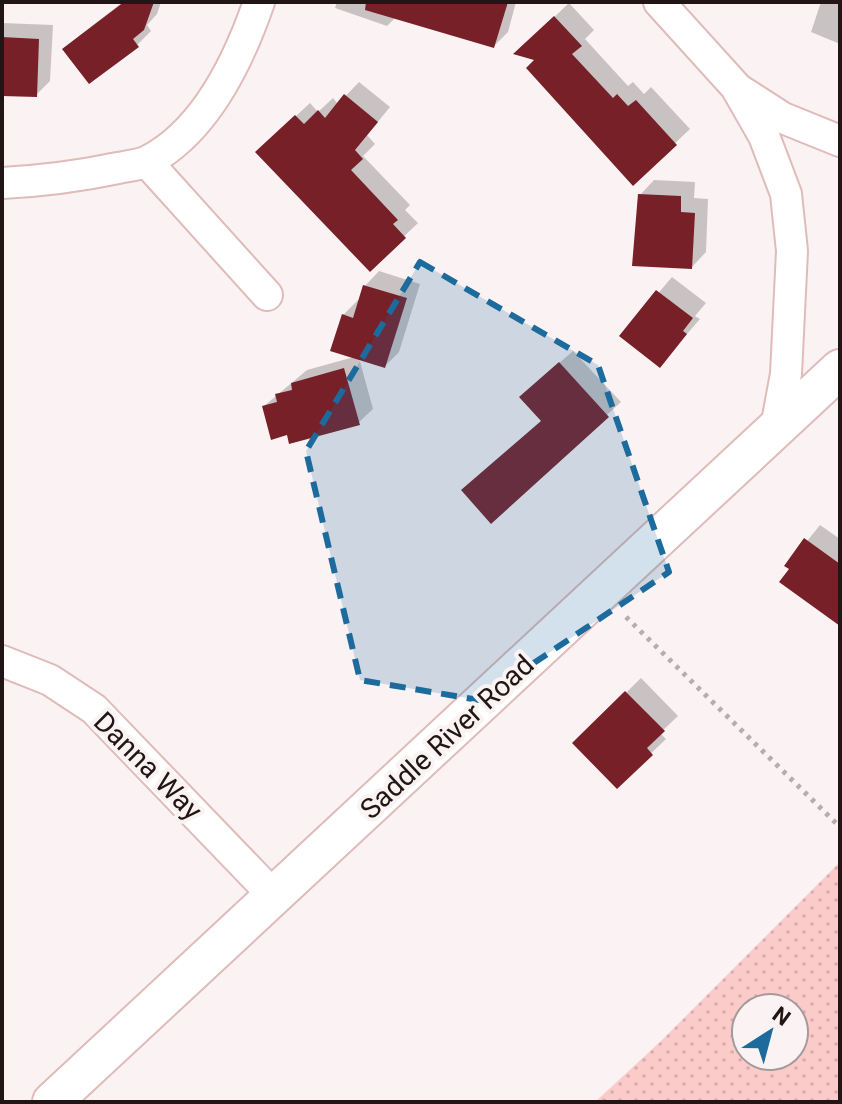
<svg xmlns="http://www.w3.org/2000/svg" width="842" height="1104" font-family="Roboto,sans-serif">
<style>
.park{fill:url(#park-dots);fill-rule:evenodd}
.shadow{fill:#0003}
.building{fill:#782028}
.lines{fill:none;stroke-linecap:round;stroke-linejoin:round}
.minor-casing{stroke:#dfbbba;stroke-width:34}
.tertiary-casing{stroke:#dfbbba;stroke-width:42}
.path{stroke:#b7adad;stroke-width:5;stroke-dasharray:4 6;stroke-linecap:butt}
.minor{stroke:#fff;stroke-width:30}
.tertiary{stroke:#fff;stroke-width:38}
.marked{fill:#1d6b9d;fill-opacity:0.2;stroke:#1d6b9d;stroke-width:6;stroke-dasharray:16 10;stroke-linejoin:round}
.labels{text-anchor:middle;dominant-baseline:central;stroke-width:8;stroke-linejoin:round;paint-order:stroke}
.street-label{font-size:28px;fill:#221515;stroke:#fbf3f3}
</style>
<defs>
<pattern id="park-dots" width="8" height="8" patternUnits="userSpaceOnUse" patternTransform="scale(2)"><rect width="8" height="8" fill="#fbcbca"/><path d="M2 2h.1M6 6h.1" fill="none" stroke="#d7adad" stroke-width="1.8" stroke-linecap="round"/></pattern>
</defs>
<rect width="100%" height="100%" fill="#fbf3f3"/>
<path class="park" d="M840 862V1102H595L661 1041ZM746 1008H794V1056H746Z"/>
<g class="shadow">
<polygon points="123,2 161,2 157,14 147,25 151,31 137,45 65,50 79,36"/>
<polygon points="337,2 516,2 508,32 494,46 396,17 387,26 335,8"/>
<polygon points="821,2 840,2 840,44 811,32"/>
<polygon points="569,3 594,30 585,39 628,86 633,82 644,94 651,87 690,129 633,183 538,59 530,40"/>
<polygon points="2,23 53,25 50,81 36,95 2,94"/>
<polygon points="359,82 390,107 367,135 375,144 363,156 410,205 405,210 418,223 370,269 271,139 310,103 318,112 333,98 338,104"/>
<polygon points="654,180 695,182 694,198 708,199 706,252 692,267 640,195"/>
<polygon points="379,271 420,284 399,352 385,366 359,358 373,409 358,423 288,433 264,406 307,370 354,357 343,315 358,300 360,301 365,286"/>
<polygon points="672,277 706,303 695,316 700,319 660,365 622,336"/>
<polygon points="573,351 621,402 491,521 543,420 535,384"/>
<polygon points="820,525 840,539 840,607 787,566"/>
<polygon points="641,678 678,716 660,733 666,739 617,786 575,743"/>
</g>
<g class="building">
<polygon points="124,2 154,2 144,30 133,39 139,47 89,84 62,49"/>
<polygon points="366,2 508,2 494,48 365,10"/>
<polygon points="554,16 582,46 572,54 613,98 617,94 628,106 636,100 677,145 633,186 526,68 534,60 513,54"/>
<polygon points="2,37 39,39 37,97 2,96"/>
<polygon points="344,94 378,122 355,150 363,159 351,170 398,220 393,224 406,238 370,272 255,152 295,115 304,124 318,110 325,118"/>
<polygon points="638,194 681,196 681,212 695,213 692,269 632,266"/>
<polygon points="363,285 407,298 385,368 330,351 342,314 353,318"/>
<polygon points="656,290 693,318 683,331 687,334 660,368 619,336"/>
<polygon points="559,362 609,417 491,524 461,490 541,421 519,397"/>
<polygon points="344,368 360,425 289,444 287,435 271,440 262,406 277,402 275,394 292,390 291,383"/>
<polygon points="804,538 840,564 840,626 779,582 789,569 784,566"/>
<polygon points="625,691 665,731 647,748 653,755 617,789 572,743"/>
</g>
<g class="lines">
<defs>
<g id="minor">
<polyline points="659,2 736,87 764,136 786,194 792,251 786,374 776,428"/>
<polyline points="741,91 783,118 840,141"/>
<polyline points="147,162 267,295"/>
<path d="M2 183C41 181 80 176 118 168 128 166 140 165 148 161 206 131 239 60 259 2"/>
<polyline points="2,661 50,680 94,709 275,897"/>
</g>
<polyline id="tertiary" points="52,1102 840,369"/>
</defs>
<use href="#minor" class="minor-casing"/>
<use href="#tertiary" class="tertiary-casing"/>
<polyline class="path" points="626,617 840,827"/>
<use href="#minor" class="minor"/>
<use href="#tertiary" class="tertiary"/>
</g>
<path class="marked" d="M420 262 598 365 669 572 479 700 360 680 306 451Z"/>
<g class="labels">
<g class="street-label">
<text transform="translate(447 737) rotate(-43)">Saddle River Road</text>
<text transform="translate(148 766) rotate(45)">Danna Way</text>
</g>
</g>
<rect width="842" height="1104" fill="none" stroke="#221515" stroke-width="8"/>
<g transform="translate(770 1032) rotate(36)"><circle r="38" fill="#fbf3f3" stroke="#a49a9a" stroke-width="2"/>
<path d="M0-6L14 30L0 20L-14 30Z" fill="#1d6b9d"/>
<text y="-12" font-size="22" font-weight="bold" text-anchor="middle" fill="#221515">N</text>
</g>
</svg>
